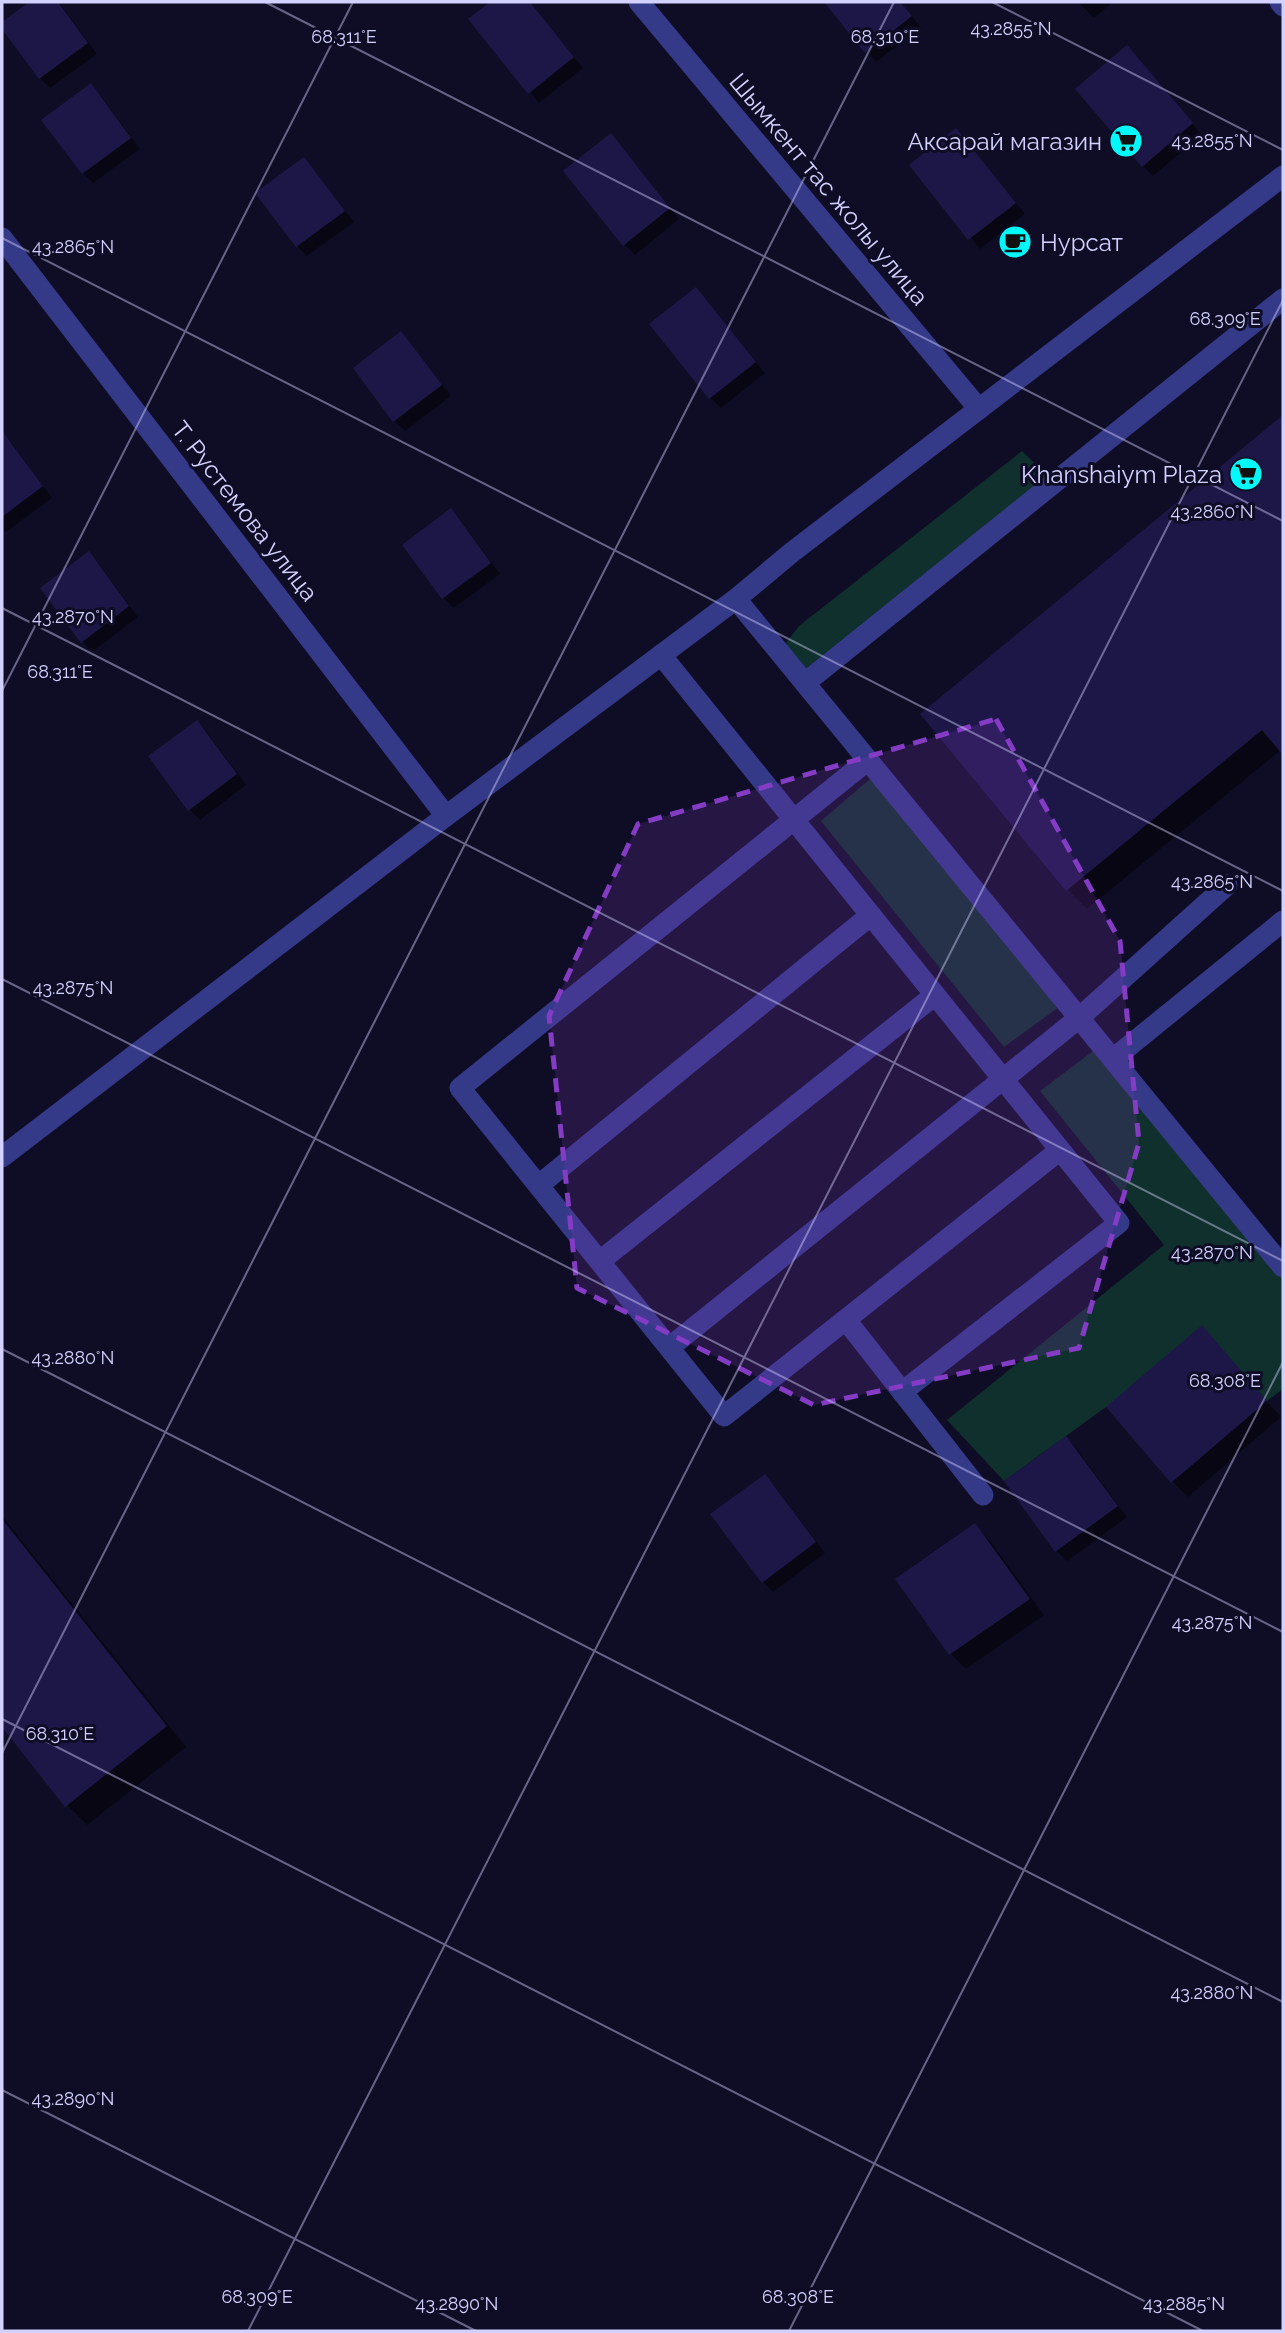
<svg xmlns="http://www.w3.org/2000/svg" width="1285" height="2333" font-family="Raleway,sans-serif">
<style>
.green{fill:#0f302c}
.shadow{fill:#0007}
.building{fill:#1d1748}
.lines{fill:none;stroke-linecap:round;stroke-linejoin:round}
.minor{stroke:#343988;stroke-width:21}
.marked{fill:#843cc5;fill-opacity:0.2;stroke:#843cc5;stroke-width:5;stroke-dasharray:14 9;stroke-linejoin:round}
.ticks{fill:none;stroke:#d2d1ff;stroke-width:2;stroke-opacity:0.45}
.labels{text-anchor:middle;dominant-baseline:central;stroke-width:6;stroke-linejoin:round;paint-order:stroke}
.poi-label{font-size:24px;fill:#d2d1ff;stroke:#0f0d25;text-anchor:end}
.street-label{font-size:24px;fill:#d2d1ff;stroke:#0f0d25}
.ticks-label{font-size:18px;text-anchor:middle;fill:#d2d1ff;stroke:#0f0d25;stroke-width:6;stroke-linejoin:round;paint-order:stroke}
</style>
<rect width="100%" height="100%" fill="#0f0d25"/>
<g class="green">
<polygon points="1022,451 1054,482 805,683 779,652 799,626"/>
<polygon points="878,772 1066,1002 1004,1047 821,821"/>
<polygon points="1101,1045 1283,1267 1283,1389 1267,1401 1106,1407 1004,1481 947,1420 1164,1245 1040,1091"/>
</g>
<g class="shadow">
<polygon points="32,2 59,2 97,54 50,88 40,78 2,26"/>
<polygon points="493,2 530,2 583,68 539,103 470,19"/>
<polygon points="826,2 900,2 921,27 876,62"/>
<polygon points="1078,2 1113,2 1094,18"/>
<polygon points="1137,58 1202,135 1153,176 1143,166"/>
<polygon points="90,86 101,96 140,149 93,183 83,173"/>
<polygon points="956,130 1025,214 980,249 911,166"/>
<polygon points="621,146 679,219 635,255 624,244"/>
<polygon points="304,159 354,222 307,256 297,246"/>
<polygon points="706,300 765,373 721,408 710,398"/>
<polygon points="401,334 451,396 405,431 395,421"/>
<polygon points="1283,417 1283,753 1281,750 1087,909 1067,889 922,714"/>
<polygon points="2,435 13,445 52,498 6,532 2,528"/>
<polygon points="451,511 461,521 500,574 454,608 443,598"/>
<polygon points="89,554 99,564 138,617 92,652 82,641"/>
<polygon points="197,722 207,732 246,785 200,820 190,810 151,757"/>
<polygon points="1202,1328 1281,1417 1188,1497 1172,1481"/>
<polygon points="1066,1438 1077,1449 1127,1517 1067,1561 1057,1551 1007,1482"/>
<polygon points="764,1476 775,1487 825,1553 773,1592 763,1582"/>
<polygon points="2,1516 186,1747 87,1825 67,1805 2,1724"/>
<polygon points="975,1525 990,1541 1044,1615 966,1669 951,1654"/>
</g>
<g class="building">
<polygon points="29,2 58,2 88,43 39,79 2,29 2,22"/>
<polygon points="490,2 530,2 574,57 528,94 468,19"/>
<polygon points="824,2 900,2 912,16 865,53"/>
<polygon points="1127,45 1193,123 1142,167 1075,89"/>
<polygon points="91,83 131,138 82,174 41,120"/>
<polygon points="956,128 1016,203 968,240 909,165"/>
<polygon points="611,133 670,208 623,246 563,171"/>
<polygon points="304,157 345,211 296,247 255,193"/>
<polygon points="696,287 756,362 709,399 649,324"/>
<polygon points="401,331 442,385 393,422 353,368"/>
<polygon points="1283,415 1283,755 1262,730 1066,891 920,714"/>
<polygon points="2,431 43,486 2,517"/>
<polygon points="451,508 491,563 442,599 402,545"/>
<polygon points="89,551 129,606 81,643 40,588"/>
<polygon points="197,720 237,774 188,811 148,756"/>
<polygon points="1202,1325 1267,1401 1171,1483 1106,1407"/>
<polygon points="1066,1436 1118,1506 1055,1552 1004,1481"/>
<polygon points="765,1474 816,1542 762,1583 710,1514"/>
<polygon points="2,1519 167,1726 65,1807 2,1727"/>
<polygon points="975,1523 1030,1599 949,1655 895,1579"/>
</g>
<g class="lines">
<g class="minor">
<polyline points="639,2 979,409"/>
<polyline points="1280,2 1283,6"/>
<polyline points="2,238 446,816"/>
<polyline points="736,599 1283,1267"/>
<polyline points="661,655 1119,1223 902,1392"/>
<polyline points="805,683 1283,299"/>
<polyline points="868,760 460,1088 724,1416 1060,1150"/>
<polyline points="1113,1059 1283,921"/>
<polyline points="2,1157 446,816 736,599 791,553 1283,176"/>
<polyline points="539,1185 871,915"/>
<polyline points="600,1261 935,995"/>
<polyline points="846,1320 983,1495"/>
<polyline points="670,1347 1079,1018 1227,885"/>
</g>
</g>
<path class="marked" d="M996 719 1120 941 1139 1143 1079 1348 814 1405 577 1288 549 1016 638 824Z"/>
<path class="ticks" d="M265 2 1283 521M992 2 1283 150M2 238 1283 891M2 608 1283 1261M2 691 353 2M2 979 1283 1632M2 1349 1283 2002M2 1719 1203 2331M2 1753 894 2M2 2090 476 2331M248 2331 1283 300M789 2331 1283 1362"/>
<defs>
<symbol id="supermarket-disc" viewBox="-11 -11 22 22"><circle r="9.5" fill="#00fafc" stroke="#0f0d25"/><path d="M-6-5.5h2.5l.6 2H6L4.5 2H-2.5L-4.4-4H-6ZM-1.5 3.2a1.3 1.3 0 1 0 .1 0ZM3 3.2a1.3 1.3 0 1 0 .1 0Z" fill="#111"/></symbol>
<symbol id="cafe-disc" viewBox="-11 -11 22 22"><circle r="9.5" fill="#00fafc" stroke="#0f0d25"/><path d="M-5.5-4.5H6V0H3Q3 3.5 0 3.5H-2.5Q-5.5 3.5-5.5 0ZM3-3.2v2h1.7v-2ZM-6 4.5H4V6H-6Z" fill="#111"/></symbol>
</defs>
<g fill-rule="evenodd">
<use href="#supermarket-disc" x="1107" y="122" width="38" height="38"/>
<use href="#cafe-disc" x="996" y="223" width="38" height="38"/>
<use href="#supermarket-disc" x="1227" y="455" width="38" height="38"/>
</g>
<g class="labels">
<g class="poi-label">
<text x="1102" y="141">Аксарай магазин</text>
<text x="1040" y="242" text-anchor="start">Нурсат</text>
<text x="1222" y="474">Khanshaiym Plaza</text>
</g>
<g class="street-label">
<text transform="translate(829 189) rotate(50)">Шымкент тас жолы улица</text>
<text transform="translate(245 511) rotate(52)">Т. Рустемова улица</text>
</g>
</g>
<g class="ticks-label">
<text x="1011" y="35">43.2855°N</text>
<text x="344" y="43">68.311°E</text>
<text x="885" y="43">68.310°E</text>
<text x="1212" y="147">43.2855°N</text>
<text x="73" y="253">43.2865°N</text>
<text x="1225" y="325">68.309°E</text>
<text x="1212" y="518">43.2860°N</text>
<text x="73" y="623">43.2870°N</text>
<text x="60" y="678">68.311°E</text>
<text x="1212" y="888">43.2865°N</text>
<text x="73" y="994">43.2875°N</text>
<text x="1212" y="1259">43.2870°N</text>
<text x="73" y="1364">43.2880°N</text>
<text x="1225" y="1387">68.308°E</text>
<text x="1212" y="1629">43.2875°N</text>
<text x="60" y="1740">68.310°E</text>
<text x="1212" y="1999">43.2880°N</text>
<text x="73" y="2105">43.2890°N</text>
<text x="257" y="2303">68.309°E</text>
<text x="798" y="2303">68.308°E</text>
<text x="457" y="2310">43.2890°N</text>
<text x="1184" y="2310">43.2885°N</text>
</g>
<rect width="1285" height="2333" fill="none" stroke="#d2d1ff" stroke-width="7"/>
</svg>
